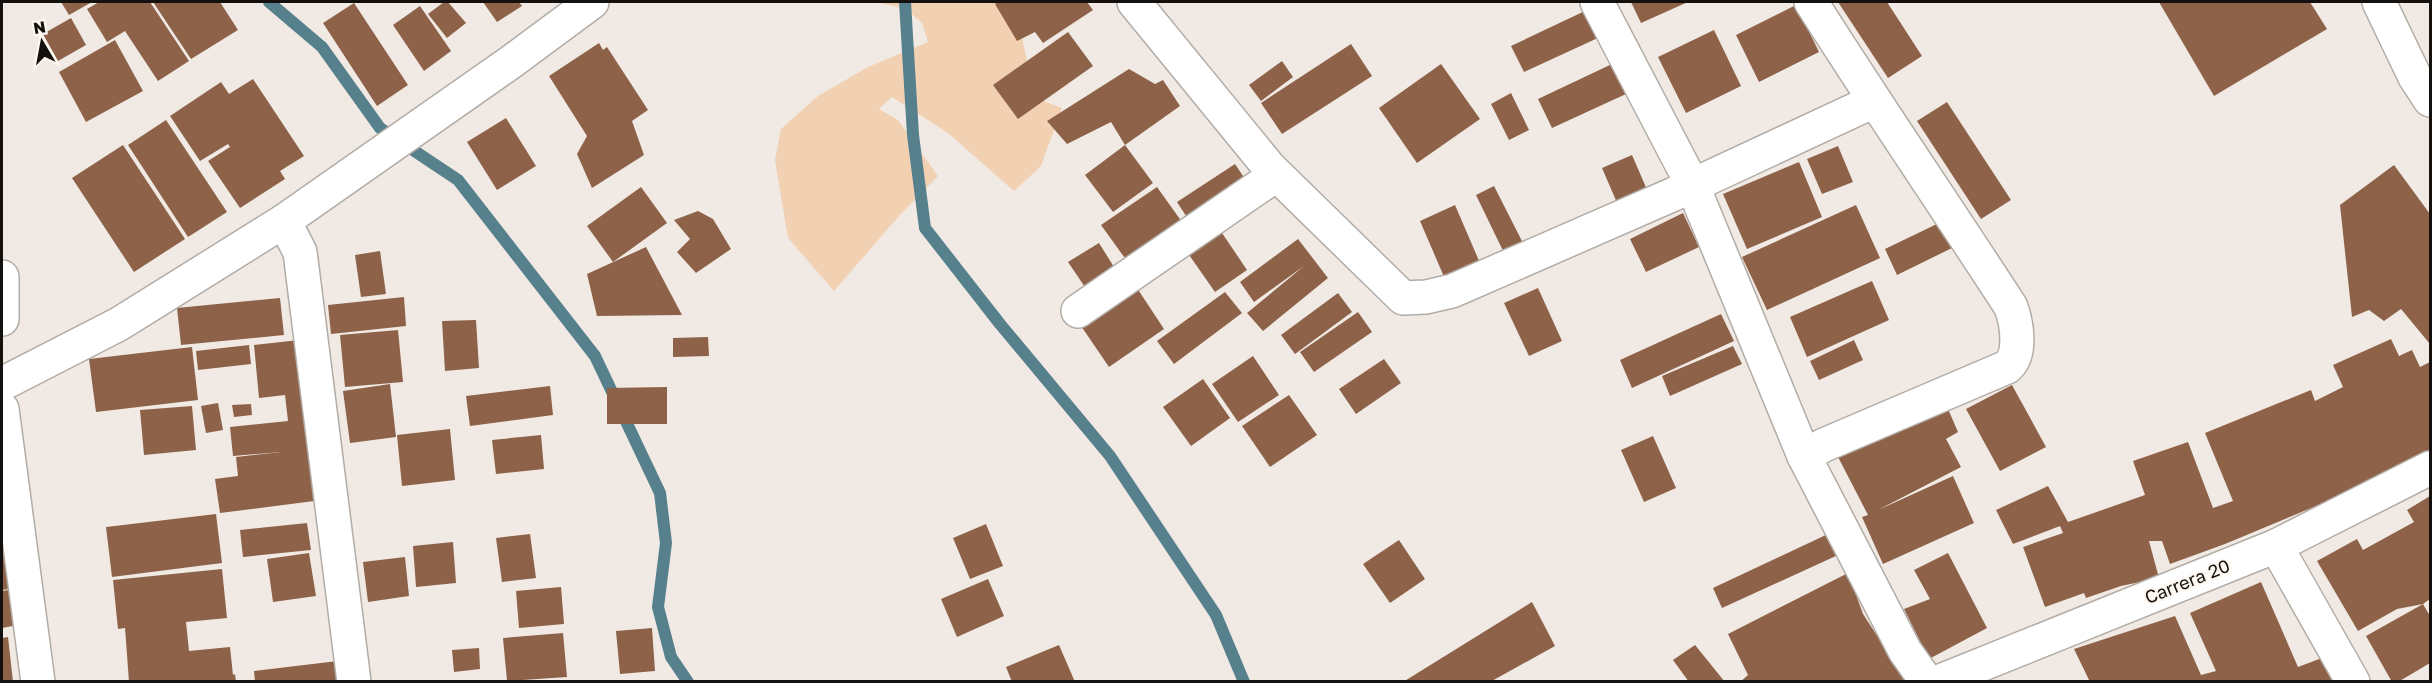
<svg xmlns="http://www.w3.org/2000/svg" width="2432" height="683" font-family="'Golos Text',sans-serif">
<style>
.green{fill:#f2d1b3}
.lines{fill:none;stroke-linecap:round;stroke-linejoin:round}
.stream{stroke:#56808c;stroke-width:12}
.building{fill:#8d6248}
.minor-casing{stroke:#b2aca6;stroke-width:36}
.minor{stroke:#fff;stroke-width:33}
.labels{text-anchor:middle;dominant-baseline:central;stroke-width:5;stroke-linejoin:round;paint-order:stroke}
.street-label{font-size:18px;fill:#13100e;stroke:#fef8f1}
</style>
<rect width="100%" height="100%" fill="#f1eae4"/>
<polygon class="green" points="875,2 1006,2 1017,13 1027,61 1043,101 1062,108 1041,166 1014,191 948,133 892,97 879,109 898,120 938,176 899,216 834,291 788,238 775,160 781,129 818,96 868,67 928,42 922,23 906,9"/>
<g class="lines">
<g class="stream">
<polyline points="269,2 322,47 380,128 458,180 595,356 660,493 666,543 658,607 671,657 688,682"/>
<polyline points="905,2 913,135 925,228 1000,324 1110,456 1216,615 1244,682"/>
</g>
</g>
<g class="building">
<polygon points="61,2 92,2 69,15"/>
<polygon points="99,2 150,2 189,61 158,81 125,31 107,42 87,9"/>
<polygon points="153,2 220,2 238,30 191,59"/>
<polygon points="444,2 448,2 466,23 447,38 428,14"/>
<polygon points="483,2 519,2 522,6 497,22"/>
<polygon points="998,2 1087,2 1093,10 1043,43 1035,32 1017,41 995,4"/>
<polygon points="1631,2 1688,2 1641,23"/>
<polygon points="1838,2 1887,2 1922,56 1888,78"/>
<polygon points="2159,2 2310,2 2327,29 2214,96"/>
<polygon points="354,3 408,85 377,106 323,23"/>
<polygon points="1796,5 1819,52 1759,82 1736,35"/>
<polygon points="420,6 451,51 424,71 393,25"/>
<polygon points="1587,10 1600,37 1524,72 1511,46"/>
<polygon points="71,18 86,45 58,61 43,34"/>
<polygon points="1714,30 1741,86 1686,113 1658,57"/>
<polygon points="1068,32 1093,66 1018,119 993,85"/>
<polygon points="115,40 143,91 86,122 59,72"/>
<polygon points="599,43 603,50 607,47 648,110 632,121 644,155 592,188 577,154 587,136 549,76"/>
<polygon points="1351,44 1372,76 1282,134 1261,103"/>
<polygon points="1282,61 1293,77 1261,101 1249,85"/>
<polygon points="1441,64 1480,119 1417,163 1379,108"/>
<polygon points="1612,64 1626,94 1552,128 1538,99"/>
<polygon points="1129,69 1155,84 1163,80 1180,106 1125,145 1111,122 1067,144 1047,121"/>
<polygon points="253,79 304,156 280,171 285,179 240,208 208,161 230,147 228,144 200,161 170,116 221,82 229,94"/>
<polygon points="1511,93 1529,130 1509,140 1491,104"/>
<polygon points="1947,102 2011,200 1981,219 1917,121"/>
<polygon points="506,118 536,166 497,190 467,142"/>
<polygon points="166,120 227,212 188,237 128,145"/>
<polygon points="123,145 185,239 134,272 72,178"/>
<polygon points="1125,145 1153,183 1113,212 1085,175"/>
<polygon points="1838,146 1853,182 1822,194 1807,159"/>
<polygon points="1632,155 1648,192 1618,205 1602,168"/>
<polygon points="1799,162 1822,217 1747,249 1723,194"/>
<polygon points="1235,164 1247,182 1188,219 1177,202"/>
<polygon points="2394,165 2430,214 2430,344 2401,309 2384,321 2369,310 2352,317 2340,205"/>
<polygon points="1494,186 1525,247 1506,257 1476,195"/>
<polygon points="641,187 667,223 613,262 587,226"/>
<polygon points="1157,187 1187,229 1132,268 1101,225"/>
<polygon points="1455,205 1480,263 1445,279 1420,221"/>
<polygon points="1856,205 1880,258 1767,310 1742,257"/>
<polygon points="698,211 713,219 731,249 696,273 677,252 690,239 674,220"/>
<polygon points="1683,213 1699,247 1646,272 1630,239"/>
<polygon points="1941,222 1954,247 1897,275 1885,249"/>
<polygon points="1220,230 1247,270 1215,292 1187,252"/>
<polygon points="1298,239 1328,278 1263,331 1247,313 1304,266 1254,302 1240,282"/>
<polygon points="1099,243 1119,275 1089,293 1068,262"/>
<polygon points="646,247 682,315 597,316 587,274"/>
<polygon points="380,251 386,294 361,297 355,255"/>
<polygon points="1872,281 1889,320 1807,357 1790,317"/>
<polygon points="1135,285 1164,329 1109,367 1079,323"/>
<polygon points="1538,288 1562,341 1529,356 1504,303"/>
<polygon points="1225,292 1242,313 1174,364 1157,341"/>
<polygon points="1338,293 1352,312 1295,354 1281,335"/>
<polygon points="404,297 406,326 331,334 328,305"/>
<polygon points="280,298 284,335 181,345 177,308"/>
<polygon points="1358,312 1372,332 1314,372 1300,352"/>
<polygon points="1721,314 1734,341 1632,388 1620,360"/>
<polygon points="476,320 479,368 445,371 442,321"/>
<polygon points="398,330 403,382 345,387 340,335"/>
<polygon points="708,337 709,356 673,357 673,338"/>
<polygon points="2391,339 2399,356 2412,350 2420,367 2430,362 2430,455 2352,491 2225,544 2170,564 2162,541 2149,541 2159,578 2121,586 2086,598 2084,593 2045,607 2023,547 2063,533 2060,526 2013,544 1996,510 2048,486 2068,522 2145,495 2133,461 2188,442 2213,508 2233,501 2205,433 2311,390 2315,401 2343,387 2333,365"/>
<polygon points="299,340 322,500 220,513 215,479 238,476 236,457 281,452 233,456 230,427 288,421 285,395 259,398 254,345"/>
<polygon points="1854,340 1863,360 1819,380 1810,361"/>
<polygon points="249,345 251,364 198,370 196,351"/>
<polygon points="1733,346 1742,364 1670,396 1662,376"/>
<polygon points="192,347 198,400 96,412 89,359"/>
<polygon points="1253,356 1279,395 1238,422 1212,384"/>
<polygon points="1384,359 1401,383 1356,414 1339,389"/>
<polygon points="1203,379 1230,418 1191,446 1163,407"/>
<polygon points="390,384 396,437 350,443 343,391"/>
<polygon points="2012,385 2046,447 2000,471 1966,409"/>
<polygon points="550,386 553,415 470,426 466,396"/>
<polygon points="667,387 667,424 607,424 607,388"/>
<polygon points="1289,395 1317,435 1270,467 1242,426"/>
<polygon points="218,403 223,430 206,433 201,406"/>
<polygon points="251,404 252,415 234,417 232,405"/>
<polygon points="192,406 196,450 144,455 140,410"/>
<polygon points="1948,409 1958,432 1946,439 1961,467 1878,510 1953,476 1974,523 1883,564 1862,517 1868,515 1837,455"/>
<polygon points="450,429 455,480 402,486 397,435"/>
<polygon points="541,435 544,469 496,474 492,440"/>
<polygon points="1653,436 1676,488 1644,502 1621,450"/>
<polygon points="2430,496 2430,599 2423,604 2397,609 2358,631 2317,561 2357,539 2363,550 2414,522 2407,510"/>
<polygon points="216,514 222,563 112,577 106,527"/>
<polygon points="307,523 311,550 243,557 240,530"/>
<polygon points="986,524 1003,566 970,579 953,538"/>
<polygon points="530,534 536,578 502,582 496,538"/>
<polygon points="1828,534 1838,555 1722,608 1713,588"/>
<polygon points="1399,540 1425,579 1390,603 1363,564"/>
<polygon points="453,542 456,583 416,587 413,546"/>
<polygon points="2,547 4,547 9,589 2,590"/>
<polygon points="309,553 316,596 273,602 267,559"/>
<polygon points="1948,553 1987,628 1929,659 1904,609 1930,599 1914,570"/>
<polygon points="405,557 409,596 368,602 363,562"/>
<polygon points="222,569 227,618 186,622 189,651 230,647 233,675 235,674 236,682 129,682 125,628 118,629 113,580"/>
<polygon points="1848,573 1863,614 1907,682 1740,682 1748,675 1728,634"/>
<polygon points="988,579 1004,616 957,637 941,599"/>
<polygon points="2261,582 2298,667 2322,658 2334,682 2090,682 2074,649 2175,616 2201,675 2216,671 2190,613"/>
<polygon points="561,587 564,624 519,628 516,591"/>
<polygon points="9,590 13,626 2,628 2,591"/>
<polygon points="1532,602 1555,646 1490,682 1403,682"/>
<polygon points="2423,604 2430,616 2430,663 2398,682 2392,682 2366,636"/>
<polygon points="652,628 655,671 620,674 616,631"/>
<polygon points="563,633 567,677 507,681 503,638"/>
<polygon points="8,637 13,682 2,682 2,638"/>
<polygon points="1059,645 1075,682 1012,682 1006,667"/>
<polygon points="1695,645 1725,682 1689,682 1673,660"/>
<polygon points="479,648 480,669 454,672 452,650"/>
<polygon points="346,660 348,682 255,682 254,671"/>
</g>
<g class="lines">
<defs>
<g id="minor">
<polyline points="1134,2 1269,167 1403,298 1426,297 1452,291 1674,194 1874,101"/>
<polyline points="1597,2 1692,184 1804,456 1905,651 1927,682"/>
<polyline points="2379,2 2415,77 2430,100"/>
<polyline points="284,221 300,252 354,682"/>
<polyline points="2,277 2,319"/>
<polyline points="1078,311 1276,175"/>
<polyline points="2,384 119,324 284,221 511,62 592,2"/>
<polyline points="2,409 38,682"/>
<path d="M1804 456 1824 445 2007 367C2022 355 2017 324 2011 307 1945 205 1876 105 1811 2"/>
<polyline points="2276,546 2353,682"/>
<polyline points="1938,682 2276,546 2430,468"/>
</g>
</defs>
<use href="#minor" class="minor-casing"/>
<use href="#minor" class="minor"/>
</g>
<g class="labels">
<g class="street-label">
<text transform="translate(2187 581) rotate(-22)">Carrera 20</text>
</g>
</g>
<rect width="2432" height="683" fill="none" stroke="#13100e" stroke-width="6"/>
<g transform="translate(42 42) rotate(350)" stroke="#fef8f1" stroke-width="4.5" paint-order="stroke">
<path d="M0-4.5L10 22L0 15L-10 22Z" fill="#13100e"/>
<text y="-9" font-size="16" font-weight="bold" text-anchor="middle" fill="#13100e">N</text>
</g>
</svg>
